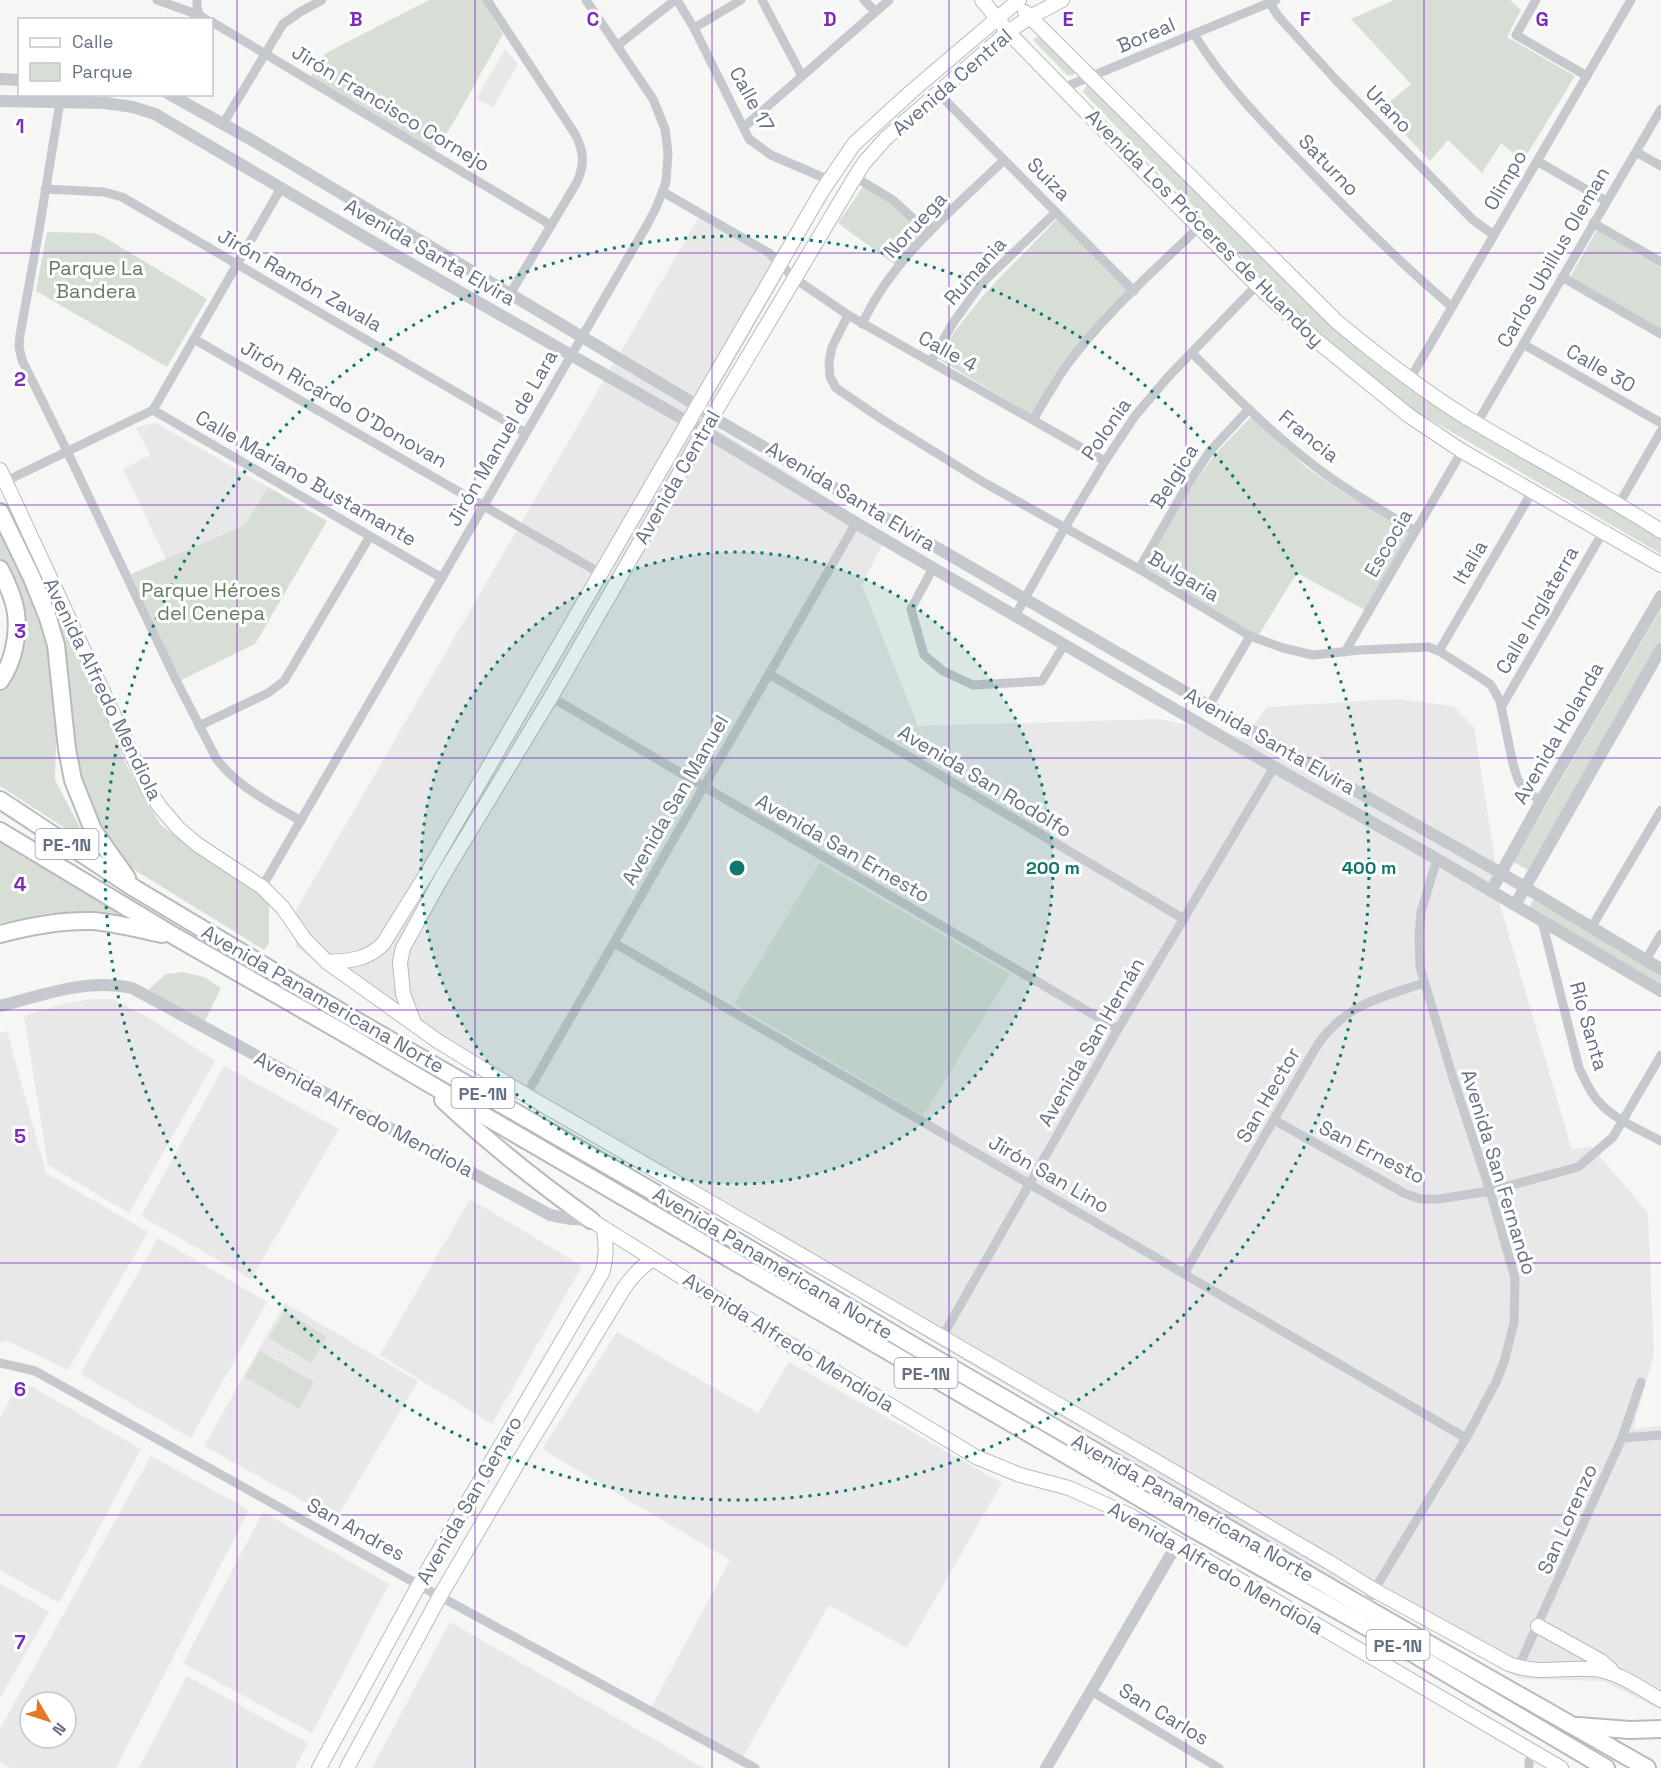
<svg xmlns="http://www.w3.org/2000/svg" width="1661" height="1768" font-family="'Space Grotesk',sans-serif">
<style>
.built{fill:#e7e8e7;fill-rule:evenodd}
.green{fill:#d7ded5}
.lines{fill:none;stroke-linecap:round;stroke-linejoin:round}
.secondary-casing{stroke:#b7bac0;stroke-width:16}
.motorway-casing{stroke:#b8babe;stroke-width:20}
.minor{stroke:#c5c8cc;stroke-width:9}
.tertiary{stroke:#c5c8cc;stroke-width:12}
.secondary{stroke:#fff;stroke-width:14}
.motorway{stroke:#fff;stroke-width:16}
.grid{fill:none;stroke:#7b2cbf;stroke-width:1.5;stroke-opacity:0.55}
.ring{fill:none;stroke:#0f766e;stroke-width:3;stroke-dasharray:3 6}
.labels{text-anchor:middle;dominant-baseline:central;stroke-width:6;stroke-linejoin:round;paint-order:stroke}
.shield{fill:#fff;stroke:#949caa;stroke-width:1.5}
.shield-label{font-size:18px;font-weight:bold;fill:#667185}
.street-label{font-size:20px;fill:#667185;stroke:#fff}
.park-label{font-size:20px;fill:#657c65;stroke:#fff}
.grid-label{font-size:20px;text-anchor:middle;font-weight:bold;fill:#7b2cbf;stroke:#fff;stroke-width:6;stroke-linejoin:round;paint-order:stroke}
.centre{fill:#0f766e;stroke:#fff;stroke-width:3}
.ring-label{font-size:18px;text-anchor:middle;font-weight:bold;fill:#0f766e;stroke:#fff;stroke-width:6;stroke-linejoin:round;paint-order:stroke}
</style>
<rect width="100%" height="100%" fill="#f6f7f4"/>
<g class="built">
<polygon points="505,49 518,64 493,107 476,99"/>
<polygon points="699,217 769,259 782,278 701,419 887,535 862,585 918,726 1160,719 1244,738 1267,707 1398,699 1453,706 1474,727 1495,859 1492,878 1572,1150 1591,1146 1648,1213 1654,1354 1633,1429 1661,1426 1661,1710 1604,1681 1522,1679 1303,1561 429,1044 296,947 296,910"/>
<polygon points="156,423 268,487 245,525 166,559 123,469 150,455 136,427"/>
<polygon points="91,999 113,999 153,1020 215,1061 129,1213 48,1165 24,1016 63,1004"/>
<polygon points="7,1031 46,1173 148,1232 68,1370 8,1341 0,1343 0,1033"/>
<polygon points="224,1066 339,1129 251,1279 141,1216"/>
<polygon points="470,1199 582,1266 492,1424 380,1355"/>
<polygon points="158,1238 267,1302 191,1438 80,1374"/>
<polygon points="285,1303 418,1381 336,1519 204,1446"/>
<polygon points="617,1332 758,1413 789,1362 1002,1483 907,1648 829,1605 741,1760 650,1710 730,1560 542,1449"/>
<polygon points="20,1380 141,1449 59,1603 0,1570 0,1418"/>
<path d="M151 1456 249 1510 116 1768H11L0 1762V1729ZM30 1702H66V1738H30Z"/>
<polygon points="263,1512 389,1584 312,1733 183,1663"/>
<polygon points="0,1583 49,1612 0,1698"/>
<polygon points="450,1622 704,1768 372,1768"/>
<polygon points="187,1676 308,1743 295,1768 139,1768"/>
</g>
<g class="green">
<polygon points="429,0 482,0 503,34 452,125 433,152 311,77 318,60 328,52"/>
<polygon points="1394,0 1510,0 1521,10 1507,37 1575,76 1523,161 1501,143 1482,173 1448,140 1430,161 1381,109 1411,84 1351,19"/>
<polygon points="1043,33 1076,69 1075,73 1072,76 1067,75 1033,40"/>
<polygon points="1092,83 1338,332 1372,361 1398,380 1449,412 1661,535 1661,554 1414,410 1348,360 1306,323 1083,92 1087,84"/>
<polygon points="864,185 898,209 926,233 898,267 838,223"/>
<polygon points="1057,219 1128,291 1031,414 938,359 955,331 986,292"/>
<polygon points="1597,230 1661,268 1661,330 1570,277"/>
<polygon points="47,232 93,233 102,236 207,299 167,367 36,291"/>
<polygon points="1251,417 1306,467 1341,491 1412,532 1365,610 1297,573 1258,636 1145,567 1192,486 1216,453"/>
<polygon points="268,487 327,521 255,644 181,680 131,574 245,525"/>
<polygon points="0,523 53,648 57,706 55,780 88,843 0,786 0,690 7,680 22,645 9,571 0,560"/>
<polygon points="31,548 82,660 126,764 144,798 161,825 215,864 260,893 269,906 269,943 264,950 130,867 104,836 79,783 69,687 59,625 26,549"/>
<polygon points="1661,609 1661,642 1528,870 1513,862"/>
<polygon points="0,843 124,916 52,913 0,923"/>
<polygon points="819,863 1010,974 923,1116 734,1004"/>
<polygon points="1535,899 1661,972 1661,984 1530,908 1532,901"/>
<polygon points="183,972 204,977 221,988 204,1023 148,990 166,974"/>
<polygon points="285,1311 327,1337 311,1363 269,1338"/>
<polygon points="260,1351 314,1382 299,1409 245,1377"/>
</g>
<g class="lines">
<defs>
<g id="secondary">
<polyline points="982,0 1008,32 1171,199 1257,285 1316,340 1408,415 1462,451 1661,565"/>
<path d="M1025 12 1336 321C1377 355 1419 388 1464 416 1529 455 1597 490 1661 531"/>
<path d="M0 470 148 789 160 807 179 829 198 845 262 887 283 908 305 940 327 962 439 1042 526 1095 1329 1562 1374 1590 1509 1664C1538 1675 1563 1667 1593 1669 1617 1671 1640 1688 1661 1700"/>
<path d="M327 962C349 961 367 960 383 944L429 870 822 191 854 144 912 91 1019 0"/>
<polyline points="414,1023 403,994 400,962 403,948 442,877 551,697 712,417 855,177 864,163 886,138 1008,32 1030,17 1062,0"/>
<polyline points="591,1220 779,1338 976,1457 1020,1475 1069,1488 1129,1515 1561,1768"/>
<polyline points="1538,1626 1601,1661 1611,1670"/>
<path d="M319 1768 419 1585 602 1273C607 1257 606 1245 604 1229"/>
<path d="M347 1768 440 1596 516 1466 624 1288C633 1275 641 1267 653 1259"/>
</g>
<g id="motorway">
<polyline points="0,512 32,578 48,618 56,645 67,749 73,780 93,830 127,878"/>
<path d="M0 569C7 583 14 598 16 613 19 635 13 663 0 681"/>
<polyline points="0,800 134,888 343,1013 645,1187 926,1353 1364,1607 1647,1768"/>
<polyline points="0,831 176,937 349,1036 423,1080 1188,1526 1397,1644 1606,1768"/>
<path d="M0 934C30 926 61 920 93 921 116 923 139 929 162 934"/>
<path d="M443 1100C489 1143 539 1183 591 1220"/>
<polyline points="1578,1726 1630,1730 1661,1729"/>
</g>
</defs>
<use href="#secondary" class="secondary-casing"/>
<use href="#motorway" class="motorway-casing"/>
<g class="minor">
<polyline points="157,0 199,15 207,20"/>
<polyline points="197,0 197,7 199,15"/>
<path d="M487 0 575 134C584 151 585 164 577 182L510 294"/>
<polyline points="677,0 694,28 749,139 771,155 829,180"/>
<polyline points="762,0 802,76"/>
<polyline points="864,0 875,11"/>
<polyline points="1268,0 1278,16 1336,80 1473,220 1494,235"/>
<polyline points="1536,0 1516,35 1587,76"/>
<polyline points="212,22 551,225"/>
<polyline points="694,28 741,0"/>
<path d="M1194 34C1223 82 1264 124 1303 164 1351 214 1400 263 1452 307"/>
<polyline points="617,46 675,0"/>
<polyline points="1063,88 1276,0"/>
<polyline points="938,93 1134,291"/>
<path d="M60 102 39 230 20 335 19 347 22 360 67 451 176 680 216 758C237 787 271 803 301 821"/>
<polyline points="223,124 283,24 300,12 322,0"/>
<polyline points="744,127 889,0"/>
<polyline points="1636,152 1661,166"/>
<polyline points="1537,161 1606,201"/>
<polyline points="855,177 893,200 929,233"/>
<polyline points="45,189 104,192 122,197 526,433"/>
<polyline points="663,192 769,253 794,278 848,315 1105,461"/>
<polyline points="1593,223 1661,262"/>
<polyline points="1562,277 1661,334"/>
<polyline points="848,315 832,347 829,362 830,377 836,388 883,420 983,482 1139,569 1250,636 1283,648 1313,655 1360,650 1428,647 1439,651 1481,678 1491,685 1500,701 1513,764 1518,780 1526,791 1541,801"/>
<path d="M862 324C867 314 872 304 878 295 910 244 961 202 1004 160"/>
<polyline points="194,339 600,573"/>
<polyline points="1523,344 1661,423"/>
<path d="M1192 353C1229 390 1266 428 1307 460 1340 487 1379 508 1415 531"/>
<polyline points="931,361 953,323 981,284 1056,212"/>
<polyline points="1410,379 1631,0"/>
<polyline points="153,410 442,578"/>
<path d="M1033 420C1044 401 1055 382 1067 365 1105 313 1154 271 1199 227"/>
<polyline points="1477,423 1661,109"/>
<polyline points="6,481 153,410 281,188"/>
<polyline points="1619,504 1661,431"/>
<polyline points="933,568 911,609 924,655 943,671 973,685 1042,681 1064,645"/>
<polyline points="1139,569 1188,484 1210,451 1249,409"/>
<polyline points="1015,616 1064,529 1105,461 1135,416 1168,377 1257,285"/>
<polyline points="1439,651 1532,492"/>
<polyline points="1345,652 1462,451"/>
<polyline points="769,674 1184,919"/>
<polyline points="551,697 1118,1029"/>
<polyline points="1209,706 1250,636"/>
<polyline points="1502,706 1603,532"/>
<polyline points="199,726 268,693 284,681 370,536"/>
<polyline points="262,887 647,225 656,208 666,182 668,153 665,129 653,99 586,0"/>
<path d="M1542 921 1579 1068C1583 1076 1587 1085 1592 1093 1607 1117 1637 1128 1661 1141"/>
<polyline points="1591,928 1661,810"/>
<path d="M614 943C898 1108 1183 1271 1466 1438"/>
<polyline points="1646,960 1661,934"/>
<polyline points="526,1095 856,523"/>
<polyline points="1274,1120 1406,1194 1421,1199 1439,1199 1490,1191 1578,1167 1613,1137 1661,1055"/>
<path d="M1185 1272 1318 1044C1347 1004 1379 998 1424 983"/>
<polyline points="942,1337 1118,1029 1274,767"/>
<polyline points="0,1363 35,1371 419,1585 755,1768"/>
<polyline points="1622,1438 1661,1435"/>
<polyline points="1364,1607 1466,1438 1496,1382 1504,1362 1514,1323 1515,1278 1490,1191 1453,1078 1420,967 1419,936 1421,912 1437,859"/>
<polyline points="1518,1668 1622,1438 1641,1382"/>
<polyline points="1091,1691 1219,1768"/>
<polyline points="1529,1768 1529,1761 1533,1751"/>
</g>
<g class="tertiary">
<polyline points="0,79 20,80"/>
<polyline points="169,94 250,139 698,406 712,417 1342,783 1501,873 1661,969"/>
<polyline points="0,101 105,103 133,107 155,114 385,249 704,431 856,523 1274,767 1437,859 1661,991"/>
<polyline points="1491,891 1541,801 1661,596"/>
<polyline points="1515,905 1661,649"/>
<path d="M0 1006C43 995 87 978 132 988L550 1215 571 1219 591 1220"/>
<polyline points="1046,1768 1177,1544"/>
</g>
<use href="#secondary" class="secondary"/>
<use href="#motorway" class="motorway"/>
</g>
<path class="grid" d="M237 0V1768M475 0V1768M712 0V1768M949 0V1768M1186 0V1768M1424 0V1768M0 253H1661M0 505H1661M0 758H1661M0 1010H1661M0 1263H1661M0 1515H1661"/>
<circle cx="737" cy="868" r="316" fill="#0f766e" fill-opacity=".12"/>
<g class="ring">
<circle cx="737" cy="868" r="316"/>
<circle cx="737" cy="868" r="632"/>
</g>
<g class="labels">
<g class="shield">
<rect x="35.5" y="829" width="63" height="30" rx="4.5"/>
<rect x="451.5" y="1078" width="63" height="30" rx="4.5"/>
<rect x="894.5" y="1358" width="63" height="30" rx="4.5"/>
<rect x="1366.5" y="1630" width="63" height="30" rx="4.5"/>
</g>
<g class="shield-label">
<text x="67" y="844">PE-1N</text>
<text x="483" y="1093">PE-1N</text>
<text x="926" y="1373">PE-1N</text>
<text x="1398" y="1645">PE-1N</text>
</g>
<g class="street-label">
<text transform="translate(1146 35) rotate(-23)">Boreal</text>
<text transform="translate(952 82) rotate(-41)">Avenida Central</text>
<text transform="translate(752 99) rotate(61)">Calle 17</text>
<text transform="translate(391 108) rotate(31)">Jirón Francisco Cornejo</text>
<text transform="translate(1389 109) rotate(46)">Urano</text>
<text transform="translate(1329 165) rotate(46)">Saturno</text>
<text transform="translate(1049 179) rotate(45)">Suiza</text>
<text transform="translate(1505 180) rotate(-60)">Olimpo</text>
<text transform="translate(915 225) rotate(-47)">Noruega</text>
<text transform="translate(1205 228) rotate(45)">Avenida Los Próceres de Huandoy</text>
<text transform="translate(430 252) rotate(30)">Avenida Santa Elvira</text>
<text transform="translate(1553 257) rotate(-60)">Carlos Ubillus Oleman</text>
<text transform="translate(975 271) rotate(-49)">Rumania</text>
<text transform="translate(300 280) rotate(30)">Jirón Ramón Zavala</text>
<text transform="translate(948 351) rotate(29)">Calle 4</text>
<text transform="translate(1601 368) rotate(30)">Calle 30</text>
<text transform="translate(344 404) rotate(30)">Jirón Ricardo O'Donovan</text>
<text transform="translate(1106 429) rotate(-55)">Polonia</text>
<text transform="translate(1309 436) rotate(39)">Francia</text>
<text transform="translate(502 438) rotate(-60)">Jirón Manuel de Lara</text>
<text transform="translate(1174 476) rotate(-58)">Belgica</text>
<text transform="translate(677 477) rotate(-60)">Avenida Central</text>
<text transform="translate(306 478) rotate(30)">Calle Mariano Bustamante</text>
<text transform="translate(851 496) rotate(31)">Avenida Santa Elvira</text>
<text transform="translate(1388 543) rotate(-60)">Escocia</text>
<text transform="translate(1470 562) rotate(-59)">Italia</text>
<text transform="translate(1184 576) rotate(31)">Bulgaria</text>
<text transform="translate(1537 610) rotate(-60)">Calle Inglaterra</text>
<text transform="translate(103 689) rotate(64)">Avenida Alfredo Mendiola</text>
<text transform="translate(1558 733) rotate(-60)">Avenida Holanda</text>
<text transform="translate(1270 741) rotate(30)">Avenida Santa Elvira</text>
<text transform="translate(985 781) rotate(31)">Avenida San Rodolfo</text>
<text transform="translate(675 800) rotate(-60)">Avenida San Manuel</text>
<text transform="translate(843 848) rotate(30)">Avenida San Ernesto</text>
<text transform="translate(323 999) rotate(30)">Avenida Panamericana Norte</text>
<text transform="translate(1589 1026) rotate(74)">Río Santa</text>
<text transform="translate(1091 1042) rotate(-60)">Avenida San Hernán</text>
<text transform="translate(1268 1095) rotate(-60)">San Hector</text>
<text transform="translate(364 1114) rotate(28)">Avenida Alfredo Mendiola</text>
<text transform="translate(1372 1152) rotate(27)">San Ernesto</text>
<text transform="translate(1499 1172) rotate(73)">Avenida San Fernando</text>
<text transform="translate(1049 1174) rotate(30)">Jirón San Lino</text>
<text transform="translate(773 1263) rotate(31)">Avenida Panamericana Norte</text>
<text transform="translate(789 1342) rotate(32)">Avenida Alfredo Mendiola</text>
<text transform="translate(469 1500) rotate(-60)">Avenida San Genaro</text>
<text transform="translate(1193 1508) rotate(30)">Avenida Panamericana Norte</text>
<text transform="translate(1567 1519) rotate(-66)">San Lorenzo</text>
<text transform="translate(356 1529) rotate(29)">San Andres</text>
<text transform="translate(1216 1568) rotate(30)">Avenida Alfredo Mendiola</text>
<text transform="translate(1164 1714) rotate(31)">San Carlos</text>
</g>
<g class="park-label">
<text x="96" y="268">Parque La<tspan x="96" dy="23">Bandera</tspan></text>
<text x="211" y="590">Parque Héroes<tspan x="211" dy="23">del Cenepa</tspan></text>
</g>
</g>
<g class="grid-label">
<text x="356" y="26">B</text>
<text x="593" y="26">C</text>
<text x="830" y="26">D</text>
<text x="1068" y="26">E</text>
<text x="1305" y="26">F</text>
<text x="1542" y="26">G</text>
<text x="20" y="133">1</text>
<text x="20" y="386">2</text>
<text x="20" y="638">3</text>
<text x="20" y="891">4</text>
<text x="20" y="1143">5</text>
<text x="20" y="1396">6</text>
<text x="20" y="1649">7</text>
</g>
<circle cx="737" cy="868" r="9" class="centre"/>
<g class="ring-label">
<text x="1053" y="874">200 m</text>
<text x="1369" y="874">400 m</text>
</g>
<rect x="18" y="18" width="195" height="78" fill="#ffffff" stroke="#c2c6ce" stroke-width="1.5"/>
<rect x="30" y="38" width="30" height="9" fill="#ffffff" stroke="#c2c6ce" stroke-width="1.5"/>
<text x="72" y="48" font-size="18" fill="#667185">Calle</text>
<rect x="30" y="63" width="30" height="18" fill="#d7ded5" stroke="#c2c6ce" stroke-width="1.5"/>
<text x="72" y="78" font-size="18" fill="#667185">Parque</text>
<g transform="translate(48 1720) rotate(129)"><circle r="28" fill="#ffffff" stroke="#c2c6ce" stroke-width="1.5"/>
<path d="M0-4.5L10 22L0 15L-10 22Z" fill="#e57826"/>
<text y="-9" font-size="16" font-weight="bold" text-anchor="middle" fill="#667185">N</text>
</g>
</svg>
